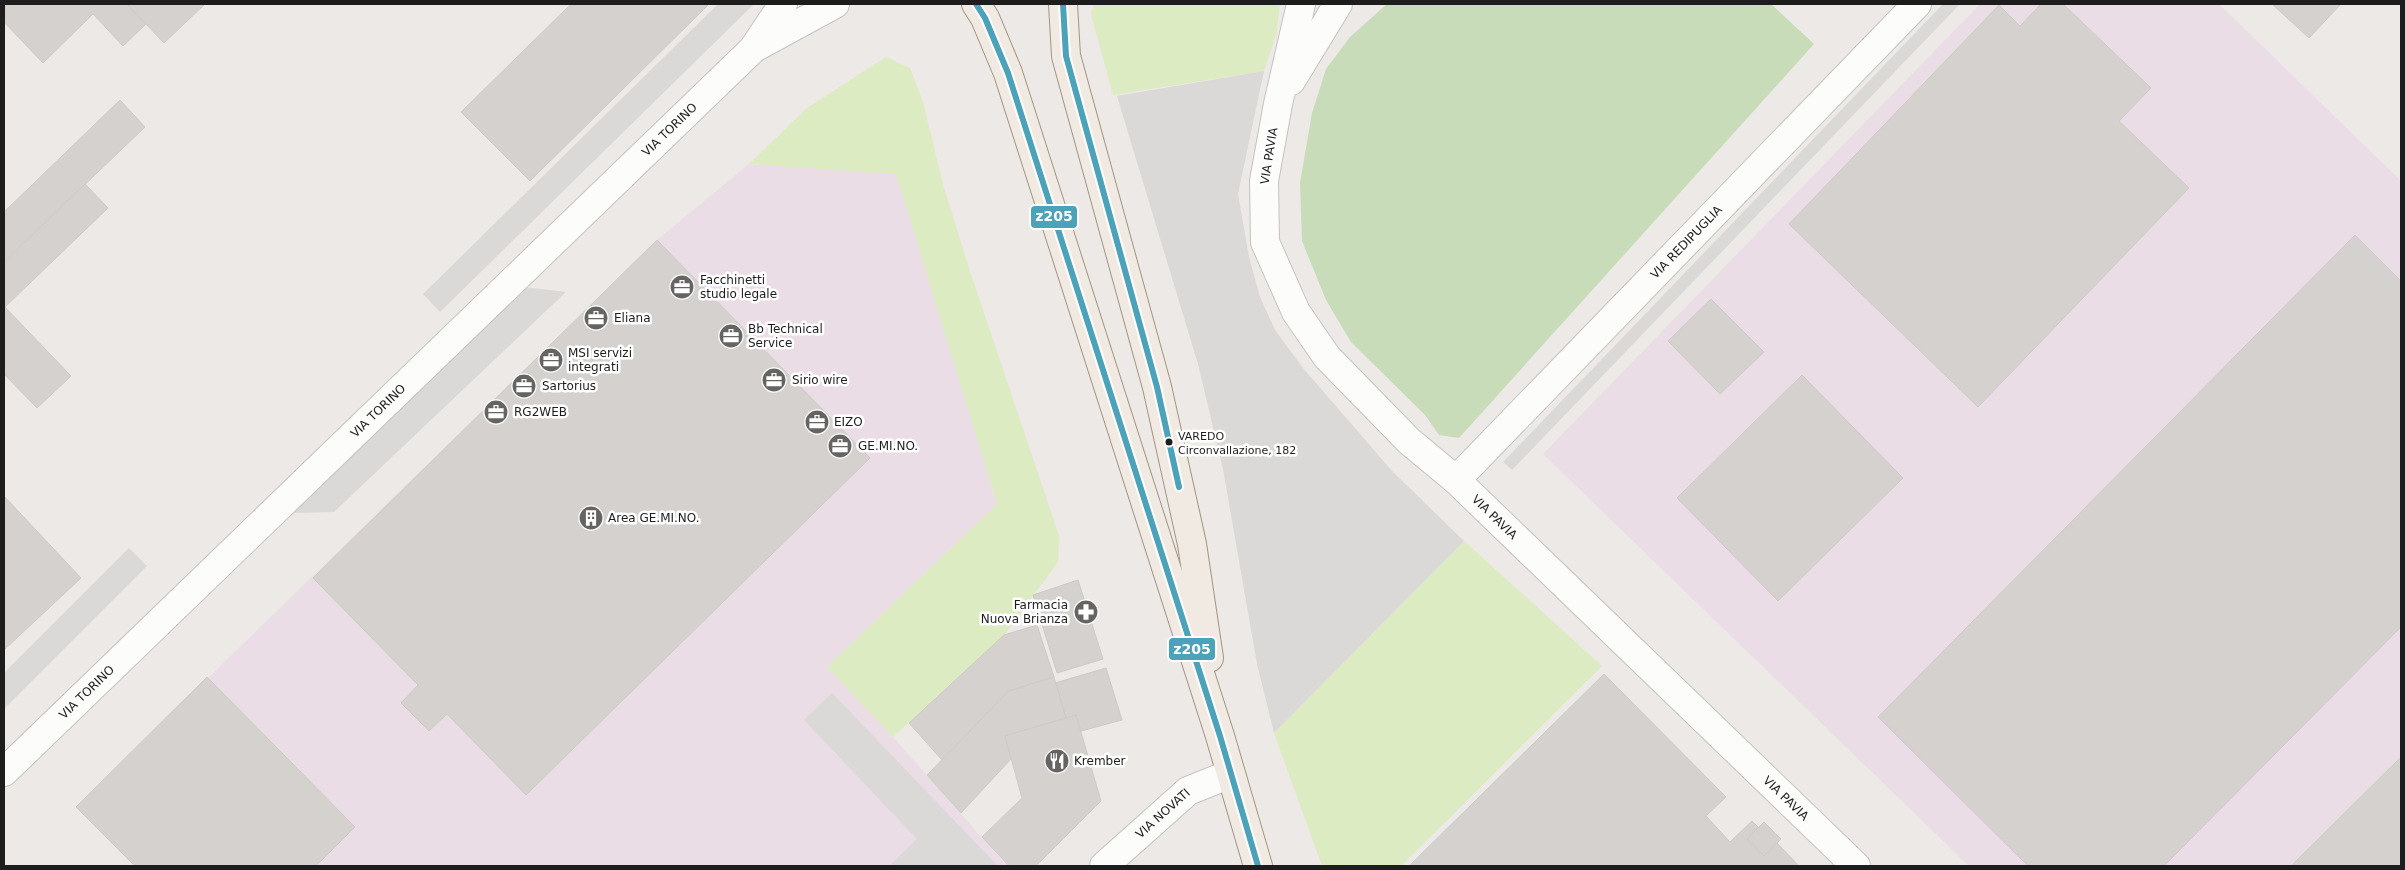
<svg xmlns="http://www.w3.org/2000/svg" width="2405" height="870" font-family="'DejaVu Sans',sans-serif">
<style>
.industrial{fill:#eadde6}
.grass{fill:#dcebc2}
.forest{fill:#c8dcb9}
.parking{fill:#dad9d7}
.building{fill:#d4d1cf;stroke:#cfcac7}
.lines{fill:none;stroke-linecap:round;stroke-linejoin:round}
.street-casing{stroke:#c4c3c2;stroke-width:30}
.primary-casing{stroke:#a29582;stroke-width:30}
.street{stroke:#fcfcfb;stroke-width:28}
.primary{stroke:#f1eae3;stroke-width:28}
.bus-1-casing{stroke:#fff;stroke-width:10}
.bus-1{stroke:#4ca2b8;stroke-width:6}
.bus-dot{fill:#1d1d1d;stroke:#fff;stroke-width:2}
.labels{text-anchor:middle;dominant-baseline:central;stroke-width:5;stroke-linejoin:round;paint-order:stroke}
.bus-label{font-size:11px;fill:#1d1d1d;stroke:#fff;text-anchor:start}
.street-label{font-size:12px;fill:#1d1d1d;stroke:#fff}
.poi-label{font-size:12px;fill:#1d1d1d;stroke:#fff;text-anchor:start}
.line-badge{stroke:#fff;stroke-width:2}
.badge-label{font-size:14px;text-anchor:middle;font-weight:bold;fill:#fff}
</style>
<rect width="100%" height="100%" fill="#ece9e6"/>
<g class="industrial">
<polygon points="1980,4 2219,4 2401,181 2401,866 1969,866 1543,454"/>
<polygon points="749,164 896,173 997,504 827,667 893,737 1007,866 134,866 76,807 657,240"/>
</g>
<g class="grass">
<polygon points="1094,4 1280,4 1276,36 1264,71 1113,95 1091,14"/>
<polygon points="886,57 910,68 923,102 944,188 970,271 1059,536 1058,562 1004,635 893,737 827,667 997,504 896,174 749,164 807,108"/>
<polygon points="1464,541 1602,666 1401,866 1322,866 1274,733"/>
</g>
<polygon class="forest" points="1387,4 1771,4 1814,44 1459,438 1439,435 1425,415 1351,342 1326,300 1302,241 1300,183 1312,113 1326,69 1350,37"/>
<g class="parking">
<polygon points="718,4 754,4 440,312 423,294"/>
<polygon points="1943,4 1960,4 1512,470 1503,462"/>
<polygon points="1264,71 1238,194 1249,257 1260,297 1275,330 1303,368 1392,471 1464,541 1274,733 1257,664 1223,469 1198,364 1117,96"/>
<polygon points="524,287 566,292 334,512 293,513"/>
<polygon points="129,548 147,566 4,709 4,673"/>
<polygon points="832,693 998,866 889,866 917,839 804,720"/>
</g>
<g class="building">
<polygon points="4,4 127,4 146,24 123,46 93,14 43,63 4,22"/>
<polygon points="127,4 205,4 164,43"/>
<polygon points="571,4 709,4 530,181 461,112"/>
<polygon points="2041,4 2063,4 2151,88 2119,121 2189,188 1978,407 1789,224 1999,5 2020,26"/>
<polygon points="2272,4 2341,4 2309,38"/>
<polygon points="120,100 145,127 4,262 4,212"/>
<polygon points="85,184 108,208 5,307 71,376 37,408 4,374 4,262"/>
<polygon points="2355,235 2401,281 2401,627 2164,866 2028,866 1878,717"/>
<polygon points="657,240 870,458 526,795 447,714 429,731 401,703 418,685 313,578"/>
<polygon points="1711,299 1764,352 1720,394 1668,341"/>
<polygon points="1802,375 1903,478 1778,601 1677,498"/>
<polygon points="4,496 81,578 4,650"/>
<polygon points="1078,580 1103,659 1057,673 1033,595"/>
<polygon points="1037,625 1054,677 1009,691 942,760 909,723 1004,635"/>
<polygon points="1106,668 1122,720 1081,731 1076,715 1066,718 1055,683"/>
<polygon points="1604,674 1726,797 1706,816 1730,842 1752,821 1758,827 1747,839 1764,856 1777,843 1799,866 1409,866"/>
<polygon points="207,677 355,827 316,866 135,866 76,807"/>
<polygon points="1054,677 1066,718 1005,736 1011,759 961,813 927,775 1009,691"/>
<polygon points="1076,715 1101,801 1036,866 1009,866 982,837 1022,798 1005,736"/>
<polygon points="2401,757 2401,866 2291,866"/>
<polygon points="1764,822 1781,839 1764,856 1747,839"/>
</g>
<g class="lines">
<defs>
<g id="street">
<path id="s1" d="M1301 4 1278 104 1264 181 1265 242 1296 312 1327 357 1409 441 1456 480 1856 866"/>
<polyline points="756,47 835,4"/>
<polyline points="1291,81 1338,4"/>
<path id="s2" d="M1456 480 1917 4"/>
<path id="s3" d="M4 772 753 49 783 4"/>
<path id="s4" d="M1104 866 1188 791 1230 774"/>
</g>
<g id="primary">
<polyline points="976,4 985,18 1008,73 1220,736 1258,866"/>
<polyline points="1063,4 1066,56 1157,387 1192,544 1209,658"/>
</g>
</defs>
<use href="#street" class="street-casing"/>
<use href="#primary" class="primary-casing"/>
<use href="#street" class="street"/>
<use href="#primary" class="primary"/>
<defs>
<g id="bus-1">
<polyline points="976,4 985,18 1008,73 1220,736 1258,866"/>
<polyline points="1063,4 1066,56 1157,387 1179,487"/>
</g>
</defs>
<use href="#bus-1" class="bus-1-casing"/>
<use href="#bus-1" class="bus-1"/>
</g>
<defs>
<symbol id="office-disc" viewBox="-11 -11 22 22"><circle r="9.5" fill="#656463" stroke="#fff"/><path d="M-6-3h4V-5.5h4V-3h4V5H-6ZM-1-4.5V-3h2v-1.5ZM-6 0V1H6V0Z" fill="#fff"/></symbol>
<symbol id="building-disc" viewBox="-11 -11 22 22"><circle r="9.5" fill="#656463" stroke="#fff"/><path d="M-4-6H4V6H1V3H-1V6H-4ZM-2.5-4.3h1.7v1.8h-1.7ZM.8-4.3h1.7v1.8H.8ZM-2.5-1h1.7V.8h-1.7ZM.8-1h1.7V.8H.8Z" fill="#fff"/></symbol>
<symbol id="pharmacy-disc" viewBox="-11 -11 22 22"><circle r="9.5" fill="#656463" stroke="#fff"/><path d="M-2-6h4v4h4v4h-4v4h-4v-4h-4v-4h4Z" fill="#fff"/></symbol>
<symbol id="restaurant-disc" viewBox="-11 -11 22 22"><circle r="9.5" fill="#656463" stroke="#fff"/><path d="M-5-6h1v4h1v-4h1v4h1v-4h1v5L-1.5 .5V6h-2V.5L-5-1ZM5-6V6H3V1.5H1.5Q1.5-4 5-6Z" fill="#fff"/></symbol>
</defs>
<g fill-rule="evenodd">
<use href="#office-disc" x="668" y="273" width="28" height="28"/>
<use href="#office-disc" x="582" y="304" width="28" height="28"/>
<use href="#office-disc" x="717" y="322" width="28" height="28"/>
<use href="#office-disc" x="537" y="346" width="28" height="28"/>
<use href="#office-disc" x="760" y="366" width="28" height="28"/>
<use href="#office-disc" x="510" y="372" width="28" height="28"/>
<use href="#office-disc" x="482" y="398" width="28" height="28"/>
<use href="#office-disc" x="803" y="408" width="28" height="28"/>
<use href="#office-disc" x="826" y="432" width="28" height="28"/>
<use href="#building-disc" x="577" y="504" width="28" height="28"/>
<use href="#pharmacy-disc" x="1072" y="598" width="28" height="28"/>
<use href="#restaurant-disc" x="1043" y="747" width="28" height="28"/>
</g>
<circle class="bus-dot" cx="1169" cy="442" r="4.5"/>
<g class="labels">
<g class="bus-label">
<text x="1178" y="436">VAREDO<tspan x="1178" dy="14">Circonvallazione, 182</tspan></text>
</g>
<g class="street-label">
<text stroke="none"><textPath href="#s3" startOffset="925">VIA TORINO</textPath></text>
<text transform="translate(1269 156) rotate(-81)">VIA PAVIA</text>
<text stroke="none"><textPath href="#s2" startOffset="331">VIA REDIPUGLIA</textPath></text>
<text stroke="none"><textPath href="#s3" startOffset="520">VIA TORINO</textPath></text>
<text stroke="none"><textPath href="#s1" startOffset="605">VIA PAVIA</textPath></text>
<text stroke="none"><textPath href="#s3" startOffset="115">VIA TORINO</textPath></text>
<text stroke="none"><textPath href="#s1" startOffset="1010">VIA PAVIA</textPath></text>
<text stroke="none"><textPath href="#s4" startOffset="79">VIA NOVATI</textPath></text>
</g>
<g class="poi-label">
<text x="700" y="280">Facchinetti<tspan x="700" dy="14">studio legale</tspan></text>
<text x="614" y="318">Eliana</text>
<text x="748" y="329">Bb Technical<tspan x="748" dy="14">Service</tspan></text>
<text x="568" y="353">MSI servizi<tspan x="568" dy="14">integrati</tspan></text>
<text x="792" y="380">Sirio wire</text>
<text x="542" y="386">Sartorius</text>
<text x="514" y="412">RG2WEB</text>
<text x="834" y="422">EIZO</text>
<text x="858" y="446">GE.MI.NO.</text>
<text x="608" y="518">Area GE.MI.NO.</text>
<text x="1068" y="605" text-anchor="end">Farmacia<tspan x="1068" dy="14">Nuova Brianza</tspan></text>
<text x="1074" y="761">Krember</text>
</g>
</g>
<g class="line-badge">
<rect x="1030" y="205" width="48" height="24" rx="5" fill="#4ca2b8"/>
<rect x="1168" y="637" width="48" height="24" rx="5" fill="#4ca2b8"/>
</g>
<g class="badge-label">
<text x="1054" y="221">z205</text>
<text x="1192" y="654">z205</text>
</g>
<rect width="2405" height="870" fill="none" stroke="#1d1d1d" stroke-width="10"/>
</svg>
